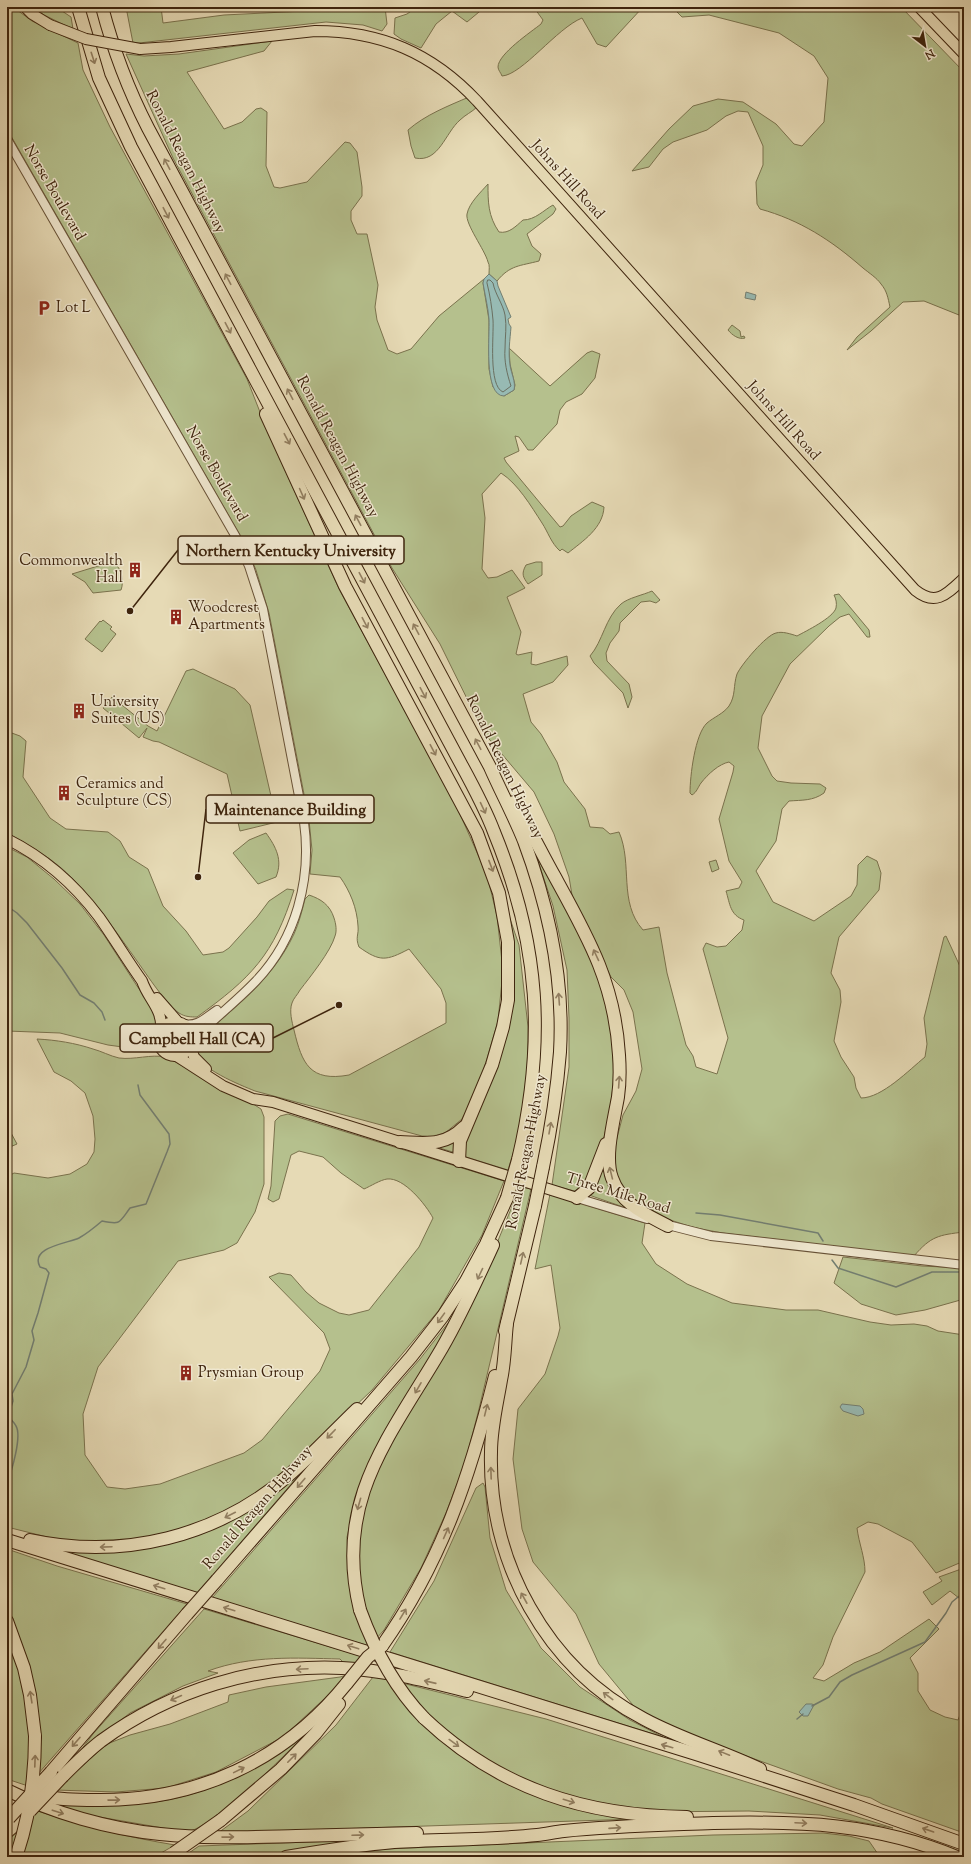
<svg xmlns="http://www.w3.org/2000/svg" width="971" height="1864" font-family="'Sorts Mill Goudy',serif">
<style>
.green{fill:#b5c08d;stroke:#7a724d}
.water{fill:#97bab3;stroke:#737e71}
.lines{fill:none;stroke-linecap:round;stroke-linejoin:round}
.shore{stroke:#6a6f60;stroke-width:1}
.stream{stroke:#737e71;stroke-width:1.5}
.minor-casing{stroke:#685237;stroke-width:10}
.major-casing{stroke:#3e240d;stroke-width:12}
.highway-casing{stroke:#3e240d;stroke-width:14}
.minor{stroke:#efe7cf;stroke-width:8}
.major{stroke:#e6dab5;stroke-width:10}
.highway{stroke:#e6dab5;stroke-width:12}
.major-bridge-casing{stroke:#3e240d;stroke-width:12;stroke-linecap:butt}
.highway-bridge-casing{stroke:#3e240d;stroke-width:14;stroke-linecap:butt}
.major-bridge{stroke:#e6dab5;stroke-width:10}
.highway-bridge{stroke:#e6dab5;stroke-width:12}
.oneway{stroke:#927f61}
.labels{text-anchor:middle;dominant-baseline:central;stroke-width:3;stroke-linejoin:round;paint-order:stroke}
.street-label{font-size:15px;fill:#3e240d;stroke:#efe7cf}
.poi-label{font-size:15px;fill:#3e240d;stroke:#efe7cf;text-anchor:start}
.leader{fill:none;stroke:#3e240d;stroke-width:1.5}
.callout-dot{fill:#3e240d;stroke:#efe7cf;stroke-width:1.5}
.callout{fill:#efe7cf;stroke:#3e240d;stroke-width:1.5}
.callout-label{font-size:16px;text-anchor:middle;font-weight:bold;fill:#3e240d}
</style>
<rect width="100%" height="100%" fill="#e6dab5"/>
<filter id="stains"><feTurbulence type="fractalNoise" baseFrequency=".005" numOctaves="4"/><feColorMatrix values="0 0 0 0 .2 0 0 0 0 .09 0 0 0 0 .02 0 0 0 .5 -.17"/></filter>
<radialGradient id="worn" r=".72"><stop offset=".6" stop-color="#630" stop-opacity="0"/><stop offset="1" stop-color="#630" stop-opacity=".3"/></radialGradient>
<g class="green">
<path d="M7 7H13L32 21 78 43 83 70 110 127 247 379 269 435 340 591 455 803 487 875 497 916 503 971 498 1021 478 1089 462 1119 445 1133 433 1136H422L255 1091C240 1085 198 1068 195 1052 194 1049 195 1045 196 1042 233 1008 272 981 294 934 299 923 302 911 305 899L309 895C321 899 330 905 334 918 336 924 337 931 335 936 331 951 310 977 300 990 298 994 293 999 292 1003 289 1011 292 1022 294 1030 302 1064 310 1082 349 1075L446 1023V1003L441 989 409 949C386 961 380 962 359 947 355 937 359 935 358 926 357 908 350 891 340 877L310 874 312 850 309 820 269 613 256 570 245 544 7 129Z"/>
<polygon points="34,7 56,7 71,17 73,29 44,15"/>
<polygon points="126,7 161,7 163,23 224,15 385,7 387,24 382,31 363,25 326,22 139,43 133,43"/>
<polygon points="417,7 485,7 467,22 452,11 436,24 421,48 401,39 394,34 395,18 407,14"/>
<path d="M525 7H643L606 47 597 44 582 18C557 28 522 75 502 76 501 73 498 70 498 67 498 54 531 32 541 24L543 20 535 9Z"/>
<path d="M672 7H901L964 72V317L924 301 903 302 871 331 847 350 857 337 890 307C888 298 887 291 881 284 877 278 869 273 863 268 831 240 800 220 760 209L757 204 756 182 763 165V146L748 112 738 111 726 116 707 130 673 142 663 149 649 167 632 171 669 129 693 106 718 99 743 102 776 124 794 144 802 146 824 122 828 78 814 56 779 33 709 15 682 17Z"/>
<path d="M272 41 264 51 187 72 224 129 242 122 256 109 261 108 267 112 266 166 274 187 280 188 307 182 345 142 350 143 357 152 362 187V196L351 211V220L357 234H367L378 285 375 307 377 320 388 350 397 354 411 349 439 316 484 279 483 283 489 320V369L493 387 504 396 514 390 515 385 510 364 509 348 550 386 587 353 592 351 600 354 595 378 582 394 566 402 560 410 557 424 533 450H528L519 437 515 436 519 451 504 458 506 462 560 527 563 526 571 516 592 502 604 507C603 528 583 541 568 553L562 549 560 551C551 543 548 532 542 523 531 506 518 484 501 473L482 494 485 518 482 569 488 578 497 577 512 570 525 588 507 597 521 632 516 654 518 655 532 652 531 664 536 665 567 656 568 665 553 682 523 694 531 722 541 734 557 762 564 782 585 809 590 827 603 828 610 834 619 832C633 864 618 902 643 930L659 927 667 973 686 1045 693 1056 696 1067 717 1074 728 1038 703 949 706 943 717 947 726 946 742 930 744 920C730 915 730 904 726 891L739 888 742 882 729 861 719 819 733 772 734 766 729 762C719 764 708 774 701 783 698 787 697 792 692 795L690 793C690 776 695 734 707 723 714 717 723 714 729 706 736 695 733 686 737 674 741 665 766 635 776 633 782 631 791 634 797 636 806 631 833 618 836 608 837 603 836 599 834 595L839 594 869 630 870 637H867L849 614 840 617 829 626 790 664 762 716 758 748 772 776 777 781 791 783 820 784 826 788 824 793C813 801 802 800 789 801L782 809 776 841 756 871 773 902 814 921 851 896 857 885 858 865 867 856 877 861 881 873 879 890 839 937 831 973 840 990 841 1002 834 1041 841 1057 854 1077 856 1088 861 1098C882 1098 909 1070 925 1057L927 1044 924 1018 944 937 946 936 964 975V1232C939 1235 931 1236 914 1256L722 1233 692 1227 661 1217 628 1197 615 1174 613 1154 618 1134 623 1115 636 1091 642 1069 633 1012 624 990 611 977 573 901 569 877 554 834 534 792 484 733 440 644 392 568 173 158 126 54 144 56 179 54Z"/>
<path d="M469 97 477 107C472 112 465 115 460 120 445 133 439 163 415 158L411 146 408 130C425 115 448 106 469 97Z"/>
<path d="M488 184C488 202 488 216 499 232 509 234 516 226 523 220 535 220 544 210 553 205L556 209 553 214 527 234 532 246 541 254 539 261C520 266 510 265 497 281L489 274C489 270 490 265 488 262 485 250 465 224 467 214 469 203 481 192 488 184Z"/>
<path d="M732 325 740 331 741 337 744 336 745 338C739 340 732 335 728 330Z"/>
<path d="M536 562H542V575L528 584C523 577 521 574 526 565Z"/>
<path d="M115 564C122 569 124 582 121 590L93 593 85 582 72 574 98 566Z"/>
<path d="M652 591 660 600 656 603 650 601 641 602 620 623 619 631 610 643 606 653 607 661 629 684 632 697 628 708 623 693 594 663 590 656C603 641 605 618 621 604 628 598 643 595 652 591Z"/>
<polygon points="103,620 112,627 110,629 116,634 102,652 85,639 100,621 101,622"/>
<polygon points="193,669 235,689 250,705 277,822 240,831 227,774 159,742 153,741 143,737 147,728 139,738 103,708 112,697 148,726 157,731 186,671"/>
<path d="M7 726 9 732 20 736 26 741 23 777 50 818 66 829 108 832 120 841 129 857 148 869 163 906 186 931 203 955 223 952 229 948 257 917 269 901 287 889 294 890C274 955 251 978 197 1017 191 1017 185 1017 179 1013 166 1004 147 975 137 961 117 933 98 905 74 880 55 860 31 846 7 833Z"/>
<path d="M266 833C276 847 283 860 276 877L258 884 233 853 249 840Z"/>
<polygon points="530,837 594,958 613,1034 614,1078 610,1110 603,1142 590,1181 578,1192 552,1185 569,1067 569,1018 567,970 553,906"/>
<polygon points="7,847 27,857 54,879 80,904 104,935 137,986 156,1011 159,1024 155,1034 147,1040 130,1048 108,1045 60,1033 7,1031"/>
<polygon points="716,860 719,869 712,872 709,862"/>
<polygon points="505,904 519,945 528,1027 528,1085 517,1140 508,1170 463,1156 463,1141 503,1040"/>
<path d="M37 1039C56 1040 75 1043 93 1049 101 1051 110 1056 119 1058 135 1060 150 1054 166 1057L250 1102 261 1109 264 1117V1184L255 1212 237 1243 224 1250 178 1261 98 1367 83 1414 85 1455 107 1487 125 1489 160 1484 244 1453 262 1440 320 1371 330 1349 324 1333 269 1277 279 1273 291 1275 306 1292 319 1303 339 1313 349 1315 369 1310 419 1247 433 1218C426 1205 404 1177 387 1179 380 1180 371 1186 364 1189L341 1173 323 1157 299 1151 291 1155 279 1199 273 1202 268 1199 271 1186 275 1121 280 1116 288 1114 504 1181 482 1235 439 1310 372 1390 297 1462 253 1498 189 1529 135 1541H63L7 1527V1177L14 1173 48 1178 70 1174 87 1164 94 1152 95 1139 93 1116 85 1093 71 1081 54 1072Z"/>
<polygon points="10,1131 17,1144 10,1147 7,1141 7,1133"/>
<polygon points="458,1136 456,1153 433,1146"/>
<polygon points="606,1153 626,1208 589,1195"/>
<polygon points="520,1187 531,1189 479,1409 465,1463 446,1513 421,1568 384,1630 375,1640 367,1621 357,1575 358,1529 369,1486 387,1447 479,1287"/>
<path d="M550 1194 645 1223 642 1243 656 1264 687 1284 732 1303 786 1310H818L870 1322 891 1325 914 1324 927 1326 938 1331 964 1335V1561L936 1573 912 1542 878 1524 868 1522 857 1528C859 1544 865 1557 865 1572L833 1637 823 1665 813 1678 824 1681 854 1663 880 1652 929 1619 939 1629 910 1658 918 1673V1691L930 1710 945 1717 958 1720 964 1704V1833L882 1804 871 1798 838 1789 685 1734 637 1710 599 1664 576 1614 533 1562 522 1529 513 1459 518 1409 545 1374 558 1336 560 1328 551 1265 535 1269Z"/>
<polygon points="843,1257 922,1266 964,1268 964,1299 925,1310 896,1315 861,1304 834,1283"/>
<polygon points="459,1309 358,1491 347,1537 348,1571 369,1646 212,1598 420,1359"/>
<polygon points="306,1467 196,1594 48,1547 181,1540"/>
<polygon points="483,1483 485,1487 490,1538 506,1590 541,1648 580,1687 630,1720 663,1737 390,1652 434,1581 476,1488"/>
<polygon points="7,1549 57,1566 187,1604 38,1774 23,1651 7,1611"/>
<polygon points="964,1568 964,1602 950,1591 932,1605 923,1592 942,1581 939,1577"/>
<path d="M204 1609 364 1657 358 1665 344 1663 340 1659C296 1658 251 1655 208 1671L218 1673 183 1686 130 1713 78 1754 93 1734Z"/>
<polygon points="7,1632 20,1662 32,1734 28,1786 7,1779"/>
<polygon points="351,1674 283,1737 216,1772 166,1788 116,1792 55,1790 107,1744 130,1735 170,1724 228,1702 229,1695 266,1687 340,1677"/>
<path d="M373 1677 387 1679C424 1715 468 1765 515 1787 552 1805 596 1810 635 1819L218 1833 248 1811 336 1725Z"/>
<polygon points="398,1682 546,1719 893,1828 820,1815 749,1811 646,1812 594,1805 537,1788 493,1766 449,1735"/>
<path d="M310 1729C291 1750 211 1830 186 1832L88 1815 44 1801C73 1802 104 1805 133 1804 181 1802 230 1784 271 1758 285 1750 297 1739 310 1729Z"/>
<path d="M35 1810C81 1826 127 1837 175 1845L154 1857H22L32 1813Z"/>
<polygon points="23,1824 11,1857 7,1857 7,1842"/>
<polygon points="823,1833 849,1836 869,1841 880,1857 330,1857 386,1849 713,1835"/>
<polygon points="336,1841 337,1845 267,1857 183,1857 199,1846"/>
</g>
<g class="water">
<path d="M489 274 497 281 498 286 511 317 508 319 509 324 511 327C510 340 508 352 510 365 511 373 516 382 514 390L504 396C483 396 490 334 489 319 488 307 485 295 483 283L484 279Z"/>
<polygon points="746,292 756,295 755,300 745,298"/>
<polygon points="842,1404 860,1406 863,1409 864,1414 858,1416 843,1411 840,1407"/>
<polygon points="806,1704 812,1704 814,1705 808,1716 803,1716 799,1712"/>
</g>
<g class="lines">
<path class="shore" d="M488 280H490L493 283C495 294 503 304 505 315 507 327 505 336 505 349 504 361 507 374 511 386L503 392C488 386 494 335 493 320 492 308 490 295 487 283Z"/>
<g class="stream">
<polyline points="7,906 17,913 27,923 62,968 80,995 94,1003 102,1012 105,1020"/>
<polyline points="696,1213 720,1215 818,1233 823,1241"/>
<polyline points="832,1260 838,1268 896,1287 932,1272 964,1272"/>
<path d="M7 1482C12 1471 22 1436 16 1426 14 1422 11 1420 8 1416L13 1401 12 1394 26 1367 34 1340 32 1331 38 1313 49 1273 46 1269 40 1267C29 1247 69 1243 79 1238 88 1233 95 1227 102 1221 121 1225 119 1223 130 1208L146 1204 167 1152 170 1144 169 1134 140 1095 138 1085"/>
<polyline points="812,1706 829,1697 840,1682 852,1675 925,1642 946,1613 952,1602 964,1592"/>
<polyline points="797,1719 803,1714"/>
</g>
<defs>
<g id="minor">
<path d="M7 139 236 537 249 566 263 609 304 822C312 879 296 939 256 981 235 1003 212 1020 191 1042"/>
<path d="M183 1024C198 1027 205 1018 217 1010"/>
<polyline points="577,1198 647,1219"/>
<polyline points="664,1224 711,1236 964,1265"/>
</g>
<g id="major">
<polyline points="25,7 32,14 50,25"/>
<polyline points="919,7 964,54"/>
<path d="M140 49 171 47 315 31C381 31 432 53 477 101L915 590C936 607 947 594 964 578"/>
<path d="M7 839C43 857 75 885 99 917 114 938 127 960 142 981 148 999 163 1009 161 1030"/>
<polyline points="157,998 178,1022"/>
<circle cx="175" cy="1039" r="17"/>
<polyline points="190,1045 194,1057 206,1069"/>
<polyline points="175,1055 223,1086 253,1099 273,1102 577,1198"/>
</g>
<g id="highway">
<path d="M78 7 99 78 131 147 461 764C473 786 485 808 494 832 540 944 546 1042 518 1160"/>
<path d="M102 7C113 49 128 89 148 128L490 767C501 792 514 816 524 841 549 908 564 981 560 1052 557 1091 551 1129 543 1167"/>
<polyline points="266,414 345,586 477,833 499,893 508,942 508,1000 503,1027 492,1065 460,1141 459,1161"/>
<path d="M514 802C529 827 541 852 555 877 588 937 615 984 619 1055 620 1069 620 1083 618 1097 614 1120 604 1157 612 1178 621 1204 645 1214 668 1226"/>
<path d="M400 1142C426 1143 444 1147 464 1127"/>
<polyline points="577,1198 589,1188 606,1144"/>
<path d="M507 1323C505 1342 505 1362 501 1380 497 1404 491 1428 491 1452 488 1561 546 1668 644 1719 681 1739 722 1751 760 1769"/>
<polyline points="505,1331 535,1206"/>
<polyline points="7,1540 696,1754 854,1805 964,1844"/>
<path d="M30 1540C123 1560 217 1537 289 1475 313 1454 334 1431 357 1409"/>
<polyline points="217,1580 411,1357 443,1316 466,1281 486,1244 507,1198"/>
<path d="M360 1610C333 1500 390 1437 442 1348 461 1315 477 1280 493 1245"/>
<polyline points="7,1621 24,1668 30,1695 35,1736"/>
<path d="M382 1646C442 1561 470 1476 495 1376"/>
<path d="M424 1718C499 1789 586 1816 687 1817"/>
<polyline points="51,1772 187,1614"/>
<path d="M63 1776C75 1764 88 1751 101 1741 171 1690 256 1664 342 1668 384 1670 427 1681 467 1691"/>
<path d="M7 1790C53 1813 109 1829 160 1834 206 1839 251 1837 296 1836 336 1835 377 1834 417 1833"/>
<path d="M37 1794C55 1800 78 1800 97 1800 197 1801 284 1761 347 1683"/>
<polyline points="221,1820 281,1769 316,1733 339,1704"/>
<polyline points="7,1832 23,1818"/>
<path d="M286 1857C322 1851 358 1845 394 1842 441 1839 489 1840 537 1835 546 1834 555 1832 564 1831 613 1826 663 1825 713 1823 801 1821 874 1823 957 1857"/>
</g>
</defs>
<use href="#minor" class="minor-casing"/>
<use href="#major" class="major-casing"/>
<use href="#highway" class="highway-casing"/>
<use href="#minor" class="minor"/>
<use href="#major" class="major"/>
<use href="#highway" class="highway"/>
<defs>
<polyline id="major-bridge" points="50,25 86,39 140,49"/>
<g id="highway-bridge">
<polyline points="507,1198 518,1160"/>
<polyline points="535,1206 543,1167"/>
<path d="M360 1610C375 1651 394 1687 424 1718"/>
<polyline points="187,1614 217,1580"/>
<polyline points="347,1683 368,1657 382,1646"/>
<polyline points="30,1811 63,1776"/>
<polyline points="9,1818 51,1772"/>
<polyline points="174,1853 221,1820"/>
<path d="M17 1854C30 1815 35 1777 35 1736"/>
</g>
</defs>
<use href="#major-bridge" class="major-bridge-casing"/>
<use href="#highway-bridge" class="highway-bridge-casing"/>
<use href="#major-bridge" class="major-bridge"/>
<use href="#highway-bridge" class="highway-bridge"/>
</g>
<defs><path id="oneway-shaft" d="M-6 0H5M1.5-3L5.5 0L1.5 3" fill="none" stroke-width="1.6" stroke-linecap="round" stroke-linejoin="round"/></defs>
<g class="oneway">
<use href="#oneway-shaft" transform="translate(93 58) rotate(72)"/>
<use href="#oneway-shaft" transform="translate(167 164) rotate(-118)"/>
<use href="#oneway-shaft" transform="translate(166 213) rotate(62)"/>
<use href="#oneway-shaft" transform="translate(228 279) rotate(-118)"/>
<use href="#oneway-shaft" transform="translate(228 328) rotate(62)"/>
<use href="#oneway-shaft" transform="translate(290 394) rotate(-118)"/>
<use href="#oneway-shaft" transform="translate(287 439) rotate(62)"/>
<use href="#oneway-shaft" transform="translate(302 494) rotate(66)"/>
<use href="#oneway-shaft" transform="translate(358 520) rotate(-118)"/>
<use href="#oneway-shaft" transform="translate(362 578) rotate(62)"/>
<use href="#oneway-shaft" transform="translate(365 623) rotate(62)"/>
<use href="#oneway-shaft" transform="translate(416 629) rotate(-118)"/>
<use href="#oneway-shaft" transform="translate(423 693) rotate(62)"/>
<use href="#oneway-shaft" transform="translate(478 744) rotate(-118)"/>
<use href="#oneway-shaft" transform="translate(433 750) rotate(62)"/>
<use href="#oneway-shaft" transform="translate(483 808) rotate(65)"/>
<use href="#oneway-shaft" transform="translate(491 866) rotate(69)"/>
<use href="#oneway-shaft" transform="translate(596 955) rotate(-115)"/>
<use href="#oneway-shaft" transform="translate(559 999) rotate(-94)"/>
<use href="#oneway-shaft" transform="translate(619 1082) rotate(-86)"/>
<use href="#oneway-shaft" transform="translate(550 1128) rotate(-80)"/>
<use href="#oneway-shaft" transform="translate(611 1173) rotate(-104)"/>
<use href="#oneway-shaft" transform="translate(522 1258) rotate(-77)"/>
<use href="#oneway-shaft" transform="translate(480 1274) rotate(115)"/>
<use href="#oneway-shaft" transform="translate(441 1318) rotate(126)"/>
<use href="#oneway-shaft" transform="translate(418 1388) rotate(120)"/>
<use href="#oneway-shaft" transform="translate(486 1410) rotate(-76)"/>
<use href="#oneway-shaft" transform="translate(331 1434) rotate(134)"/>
<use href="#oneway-shaft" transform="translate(491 1473) rotate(-92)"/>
<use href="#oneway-shaft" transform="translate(301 1483) rotate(130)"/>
<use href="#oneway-shaft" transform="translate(359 1504) rotate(106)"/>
<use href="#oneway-shaft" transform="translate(230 1515) rotate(153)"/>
<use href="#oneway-shaft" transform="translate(446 1533) rotate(-66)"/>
<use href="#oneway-shaft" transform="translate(106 1547) rotate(178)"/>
<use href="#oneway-shaft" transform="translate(159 1587) rotate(-163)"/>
<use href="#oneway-shaft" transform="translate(524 1598) rotate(-119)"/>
<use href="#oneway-shaft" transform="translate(229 1609) rotate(-163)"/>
<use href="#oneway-shaft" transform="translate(403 1614) rotate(-59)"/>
<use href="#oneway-shaft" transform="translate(162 1644) rotate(131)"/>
<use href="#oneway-shaft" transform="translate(353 1647) rotate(-162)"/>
<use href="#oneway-shaft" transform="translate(302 1669) rotate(177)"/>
<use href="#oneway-shaft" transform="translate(430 1682) rotate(-167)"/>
<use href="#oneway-shaft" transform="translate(608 1696) rotate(-143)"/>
<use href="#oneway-shaft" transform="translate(31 1697) rotate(-99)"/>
<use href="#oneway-shaft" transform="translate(176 1698) rotate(156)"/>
<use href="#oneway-shaft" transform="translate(76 1742) rotate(131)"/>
<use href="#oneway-shaft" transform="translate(454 1743) rotate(36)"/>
<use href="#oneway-shaft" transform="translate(667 1746) rotate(-164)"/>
<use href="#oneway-shaft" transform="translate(724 1753) rotate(-158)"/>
<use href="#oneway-shaft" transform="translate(292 1758) rotate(-45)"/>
<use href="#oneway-shaft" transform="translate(35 1761) rotate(-88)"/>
<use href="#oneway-shaft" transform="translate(239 1770) rotate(-26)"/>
<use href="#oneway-shaft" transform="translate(114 1800) rotate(-1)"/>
<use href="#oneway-shaft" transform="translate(569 1801) rotate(17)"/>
<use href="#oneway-shaft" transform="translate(58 1812) rotate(18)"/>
<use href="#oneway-shaft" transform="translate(801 1823) rotate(3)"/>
<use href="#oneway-shaft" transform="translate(615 1828) rotate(-4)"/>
<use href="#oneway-shaft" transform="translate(928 1830) rotate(-161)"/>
<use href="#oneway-shaft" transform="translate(358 1835) rotate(-2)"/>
<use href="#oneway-shaft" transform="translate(228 1837) rotate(-1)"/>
</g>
<defs>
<symbol id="parking-bare" viewBox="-9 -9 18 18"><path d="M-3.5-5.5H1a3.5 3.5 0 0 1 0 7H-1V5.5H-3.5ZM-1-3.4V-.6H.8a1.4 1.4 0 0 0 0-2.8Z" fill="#8f2418" stroke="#efe7cf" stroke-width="2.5" paint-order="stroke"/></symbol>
<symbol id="building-bare" viewBox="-9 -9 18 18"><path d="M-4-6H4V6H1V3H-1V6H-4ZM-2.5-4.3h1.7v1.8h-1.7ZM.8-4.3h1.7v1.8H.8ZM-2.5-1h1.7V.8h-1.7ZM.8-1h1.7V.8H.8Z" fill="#8f2418" stroke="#efe7cf" stroke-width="2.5" paint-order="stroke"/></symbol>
</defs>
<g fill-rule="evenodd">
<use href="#parking-bare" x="33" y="297" width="22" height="22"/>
<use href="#building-bare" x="124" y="559" width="22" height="22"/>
<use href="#building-bare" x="165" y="606" width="22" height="22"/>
<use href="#building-bare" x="68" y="700" width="22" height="22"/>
<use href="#building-bare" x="53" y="782" width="22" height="22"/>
<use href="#building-bare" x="175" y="1362" width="22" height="22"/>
</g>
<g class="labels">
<g class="street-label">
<text transform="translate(185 162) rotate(63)">Ronald Reagan Highway</text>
<text transform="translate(567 180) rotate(48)">Johns Hill Road</text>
<text transform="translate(54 193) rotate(60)">Norse Boulevard</text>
<text transform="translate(783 421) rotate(48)">Johns Hill Road</text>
<text transform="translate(337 447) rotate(62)">Ronald Reagan Highway</text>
<text transform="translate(216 474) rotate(60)">Norse Boulevard</text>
<text transform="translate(504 767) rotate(64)">Ronald Reagan Highway</text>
<text transform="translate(527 1152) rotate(-79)">Ronald Reagan Highway</text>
<text transform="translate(618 1194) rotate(17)">Three Mile Road</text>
<text transform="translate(258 1508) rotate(-49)">Ronald Reagan Highway</text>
</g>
<g class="poi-label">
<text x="56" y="308">Lot L</text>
<text x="123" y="561" text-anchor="end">Commonwealth<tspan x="123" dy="17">Hall</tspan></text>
<text x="188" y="608">Woodcrest<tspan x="188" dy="17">Apartments</tspan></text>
<text x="91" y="702">University<tspan x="91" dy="17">Suites (US)</tspan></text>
<text x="76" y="784">Ceramics and<tspan x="76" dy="17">Sculpture (CS)</tspan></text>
<text x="198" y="1373">Prysmian Group</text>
</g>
</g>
<path class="leader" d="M130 611L178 550M198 877L206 809M339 1005L273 1038"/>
<g class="callout-dot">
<circle cx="130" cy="611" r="4"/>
<circle cx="198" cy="877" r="4"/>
<circle cx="339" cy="1005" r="4"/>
</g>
<g class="callout">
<rect x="178" y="536" width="226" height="28" rx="4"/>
<rect x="206" y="795" width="168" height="28" rx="4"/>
<rect x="120" y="1024" width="153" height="28" rx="4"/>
</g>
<g class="callout-label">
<text x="291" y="556">Northern Kentucky University</text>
<text x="290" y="815">Maintenance Building</text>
<text x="197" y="1044">Campbell Hall (CA)</text>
</g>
<rect width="971" height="1864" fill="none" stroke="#e6dab5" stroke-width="24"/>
<rect x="8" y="8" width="955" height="1848" fill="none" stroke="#3e240d" stroke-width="2"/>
<rect x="12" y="12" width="947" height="1840" fill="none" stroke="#3e240d"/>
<g transform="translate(925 46) rotate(149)" stroke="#efe7cf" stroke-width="3" paint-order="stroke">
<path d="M0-3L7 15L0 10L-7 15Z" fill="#3e240d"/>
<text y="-6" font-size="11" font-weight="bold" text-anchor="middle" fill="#3e240d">N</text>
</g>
<rect width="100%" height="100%" filter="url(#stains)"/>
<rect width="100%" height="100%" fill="url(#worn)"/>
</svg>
